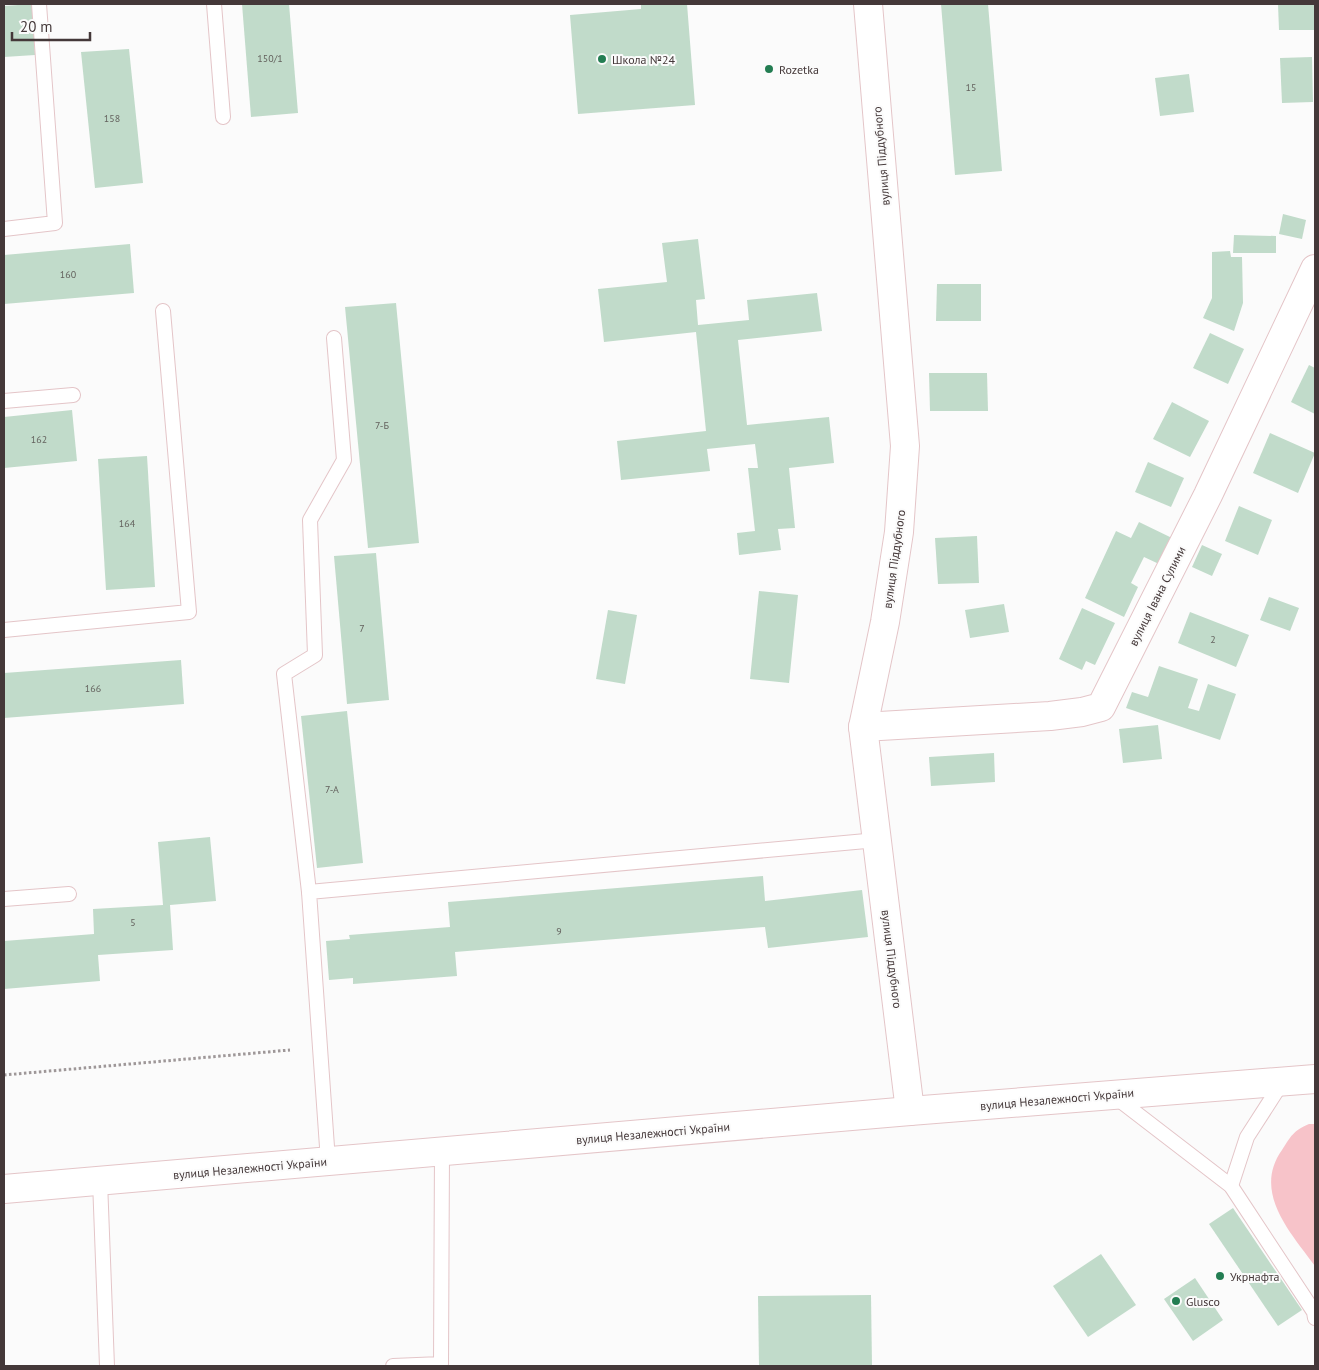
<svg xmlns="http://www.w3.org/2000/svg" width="1319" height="1370" font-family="'PT Sans',sans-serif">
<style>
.green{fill:#f7c3c9}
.building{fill:#c1dbca}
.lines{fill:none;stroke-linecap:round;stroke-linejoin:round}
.service-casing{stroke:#e4c5c8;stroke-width:16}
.minor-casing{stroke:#e4c5c8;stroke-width:30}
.secondary-casing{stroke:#e4c5c8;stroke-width:30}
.path{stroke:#9e9798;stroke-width:3;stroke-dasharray:2.5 2.5;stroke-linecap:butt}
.service{stroke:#fff;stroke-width:14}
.minor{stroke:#fff;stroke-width:28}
.secondary{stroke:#fff;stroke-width:28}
.poi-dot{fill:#237d52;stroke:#fbfbfb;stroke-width:2}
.labels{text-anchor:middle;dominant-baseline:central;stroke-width:4;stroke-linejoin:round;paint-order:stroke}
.number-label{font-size:10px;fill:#63615d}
.poi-label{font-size:12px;fill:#443839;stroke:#fbfbfb;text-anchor:start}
.street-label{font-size:12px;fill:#443839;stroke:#fbfbfb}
</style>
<rect width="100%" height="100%" fill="#fbfbfb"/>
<path class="green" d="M1309 1124H1315V1266C1291 1233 1252 1192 1282 1150 1291 1136 1293 1131 1309 1124Z"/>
<g class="building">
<polygon points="32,4 35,55 4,57 4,6"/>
<polygon points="242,4 289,4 298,113 251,117"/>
<polygon points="641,4 687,4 695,105 578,114 570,15 641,9"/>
<polygon points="941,4 988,4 1002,171 955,175"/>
<polygon points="1278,4 1314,4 1314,30 1279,30"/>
<polygon points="129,49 143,183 95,188 81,52"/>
<polygon points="1312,57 1313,102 1282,103 1280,58"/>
<polygon points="1189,74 1194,112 1160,116 1155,78"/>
<polygon points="1283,214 1306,220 1302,239 1279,234"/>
<polygon points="1234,235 1276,236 1276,253 1233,253"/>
<polygon points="698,239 705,299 696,300 698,325 749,320 747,300 817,293 822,331 738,340 747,425 829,417 834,463 789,468 795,528 778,529 781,550 739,555 737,533 755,531 748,468 758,468 755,444 707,449 710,471 621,480 617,441 706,431 696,332 604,342 598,289 667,282 662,243"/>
<polygon points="130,244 134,293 4,304 4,255"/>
<polygon points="1230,251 1231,257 1242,257 1243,303 1234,331 1203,318 1212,298 1212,252"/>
<polygon points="937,284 981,284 981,321 936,321"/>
<polygon points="396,303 419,543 368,548 345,307"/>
<polygon points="1210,333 1244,349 1228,384 1193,368"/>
<polygon points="1309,365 1315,368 1315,414 1291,402"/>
<polygon points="929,373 987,373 988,411 930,411"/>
<polygon points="1172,402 1209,421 1190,457 1153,439"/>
<polygon points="72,410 77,461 4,468 4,417"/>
<polygon points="1270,433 1315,453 1298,493 1253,473"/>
<polygon points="147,456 155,587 106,590 98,459"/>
<polygon points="1148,462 1184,478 1171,507 1135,492"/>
<polygon points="1239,506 1272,520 1258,555 1225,541"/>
<polygon points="1139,522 1172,538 1159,564 1144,557 1131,583 1138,587 1124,617 1085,598 1116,531 1131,538"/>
<polygon points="977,536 979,583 938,584 935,538"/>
<polygon points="1202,545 1222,554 1212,576 1192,567"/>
<polygon points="376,553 389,700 347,704 334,556"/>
<polygon points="759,591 798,595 789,683 750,679"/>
<polygon points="1269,597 1299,608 1290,631 1260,620"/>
<polygon points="1004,604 1009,632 970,638 965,610"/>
<polygon points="1082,608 1115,623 1095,665 1086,661 1082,670 1059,659"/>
<polygon points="608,610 637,615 625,684 596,679"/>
<polygon points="1190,612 1249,635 1236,667 1178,643"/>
<polygon points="181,660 184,704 4,718 4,673"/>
<polygon points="1159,666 1198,679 1188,708 1199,711 1208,684 1236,694 1220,740 1126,708 1132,692 1148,697"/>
<polygon points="347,711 363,863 317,868 301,716"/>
<polygon points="1158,725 1162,759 1123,763 1119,729"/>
<polygon points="994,753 995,782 931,786 929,757"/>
<polygon points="210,837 216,901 170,905 173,950 98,955 100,981 4,989 4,941 94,934 93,909 163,905 158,842"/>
<polygon points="763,876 765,901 862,890 868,937 768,948 765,927 455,952 457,976 353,984 353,978 329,980 326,941 350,939 349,935 450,927 448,902"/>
<polygon points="1233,1208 1302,1310 1278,1326 1209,1224"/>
<polygon points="1101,1254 1136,1305 1088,1337 1053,1286"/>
<polygon points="1195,1278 1223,1320 1193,1341 1164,1299"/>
<polygon points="871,1295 872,1366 759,1366 758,1296"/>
</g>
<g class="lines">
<defs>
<g id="service">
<polyline points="214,4 223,117"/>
<polyline points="4,229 55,223 39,4"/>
<polyline points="4,401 73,395"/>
<polyline points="4,630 189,612 163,311"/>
<polyline points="309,892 284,674 315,655 310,520 344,460 334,338"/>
<polyline points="4,899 69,894"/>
<polyline points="1114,1096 1231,1186 1314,1312 1315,1318"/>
<polyline points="328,1161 309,892 877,840"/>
<polyline points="100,1181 107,1366"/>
<polyline points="1231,1186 1247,1137 1283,1081"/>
<polyline points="393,1366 441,1364 442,1151"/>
</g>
<g id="minor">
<polyline points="868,4 905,446 899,532 885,622 863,727 910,1111"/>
<polyline points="863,727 1050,716 1082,712 1101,707 1208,495 1315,269"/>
</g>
<polyline id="secondary" points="4,1189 910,1111 1315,1079"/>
</defs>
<use href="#service" class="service-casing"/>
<use href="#minor" class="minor-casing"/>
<use href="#secondary" class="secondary-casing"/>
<polyline class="path" points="4,1075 290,1050"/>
<use href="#service" class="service"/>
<use href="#minor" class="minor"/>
<use href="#secondary" class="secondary"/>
</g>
<g class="poi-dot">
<circle cx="602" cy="59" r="5"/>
<circle cx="769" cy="69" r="5"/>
<circle cx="1220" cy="1276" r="5"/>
<circle cx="1176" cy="1301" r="5"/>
</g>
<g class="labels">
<g class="number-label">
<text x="270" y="58">150/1</text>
<text x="971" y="87">15</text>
<text x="112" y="118">158</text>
<text x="68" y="274">160</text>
<text x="382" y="425">7-Б</text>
<text x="39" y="439">162</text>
<text x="127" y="523">164</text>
<text x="362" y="628">7</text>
<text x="1213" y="639">2</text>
<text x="93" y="688">166</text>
<text x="332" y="789">7-А</text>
<text x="133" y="922">5</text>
<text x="559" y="931">9</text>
</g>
<g class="poi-label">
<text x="612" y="59">Школа №24</text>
<text x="779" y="69">Rozetka</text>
<text x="1230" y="1276">Укрнафта</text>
<text x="1186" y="1301">Glusco</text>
</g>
<g class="street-label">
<text transform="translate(881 156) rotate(-95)">вулиця Піддубного</text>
<text transform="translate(894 559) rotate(-82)">вулиця Піддубного</text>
<text transform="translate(1157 596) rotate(-63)">вулиця Івана Сулими</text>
<text transform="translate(892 959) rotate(83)">вулиця Піддубного</text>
<text transform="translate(1057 1099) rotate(-5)">вулиця Незалежності України</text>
<text transform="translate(653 1133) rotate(-5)">вулиця Незалежності України</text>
<text transform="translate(250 1168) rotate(-5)">вулиця Незалежності України</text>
</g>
</g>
<rect width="1319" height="1370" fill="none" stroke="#443839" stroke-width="10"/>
<path d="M12 32v8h78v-8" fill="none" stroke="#443839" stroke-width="2.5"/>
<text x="20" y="32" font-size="15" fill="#443839" stroke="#fbfbfb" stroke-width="4" paint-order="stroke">20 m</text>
</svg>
